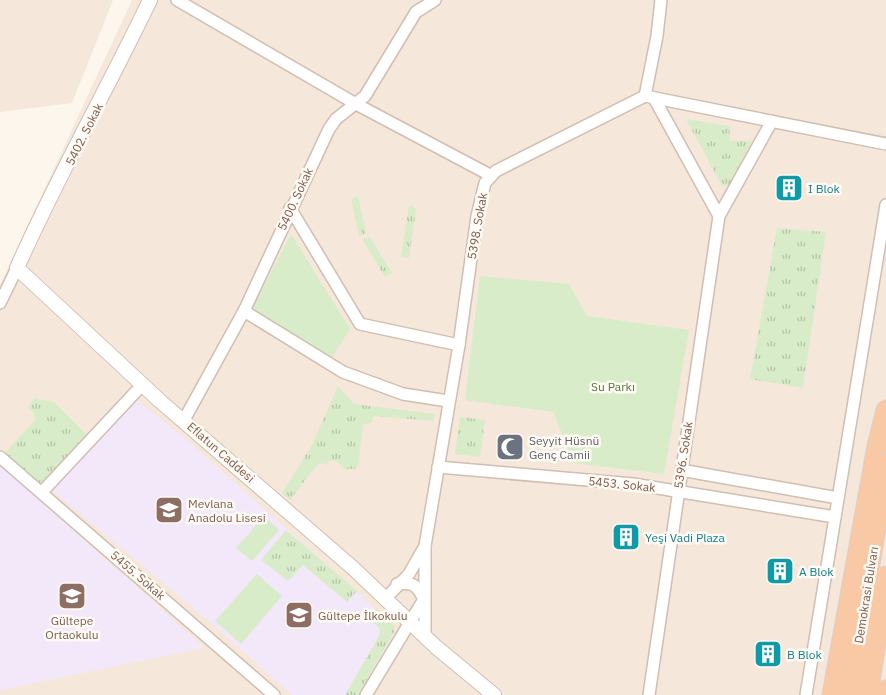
<svg xmlns="http://www.w3.org/2000/svg" width="886" height="695" font-family="'IBM Plex Sans',sans-serif">
<style>
.residential{fill:#f5e8da}
.education{fill:#f3e8fa}
.grass{fill:url(#grass-tufts)}
.park{fill:#d8ecc9}
.lines{fill:none;stroke-linecap:round;stroke-linejoin:round}
.minor-casing{stroke:#d1beb0;stroke-width:14}
.tertiary-casing{stroke:#d1beb0;stroke-width:16}
.trunk-casing{stroke:#dad1cd;stroke-width:21}
.minor{stroke:#fff;stroke-width:11}
.tertiary{stroke:#fff;stroke-width:14}
.trunk{stroke:#f9c8a4;stroke-width:19}
.labels{text-anchor:middle;dominant-baseline:central;stroke-width:5;stroke-linejoin:round;paint-order:stroke}
.street-label{font-size:12px;fill:#7a5c4d;stroke:#fffaf3}
.culture-label{font-size:12px;fill:#0d838f;stroke:#fffaf3;text-anchor:start}
.park-label{font-size:12px;fill:#537a41;stroke:#fffaf3}
.worship-label{font-size:12px;fill:#5b616d;stroke:#fffaf3;text-anchor:start}
.education-label{font-size:12px;fill:#785e54;stroke:#fffaf3;text-anchor:start}
</style>
<defs>
<pattern id="grass-tufts" width="24" height="20" patternUnits="userSpaceOnUse" patternTransform="scale(1.25)"><rect width="24" height="20" fill="#d8ecc9"/><path d="M3 7l-1-3M5 7V3M7 7l1-3M15 17l-1-3M17 17v-4M19 17l1-3" fill="none" stroke="#b4c2a5"/></pattern>
</defs>
<rect width="100%" height="100%" fill="#fdf6ec"/>
<g class="residential">
<polygon points="0,0 113,0 72,103 0,112"/>
<polygon points="132,0 886,0 886,695 0,695 0,285"/>
</g>
<g class="education">
<polygon points="135,399 188,441 394,625 394,632 358,695 292,695 209,621 51,490"/>
<polygon points="0,465 155,603 204,648 0,690"/>
</g>
<g class="grass">
<polygon points="686,119 730,126 729,141 752,141 734,182 729,186 722,186"/>
<polygon points="358,196 366,234 359,236 351,199"/>
<polygon points="409,205 416,209 409,258 401,257"/>
<polygon points="777,228 826,232 803,388 750,379"/>
<polygon points="370,237 392,273 385,277 362,239"/>
<polygon points="338,386 354,404 434,414 434,421 373,416 372,423 363,424 358,466 354,469 344,469 337,461 329,461 327,466 325,463 317,465 290,500 282,493 312,445"/>
<polygon points="34,398 54,402 88,436 43,486 5,453 35,420 33,412 28,407"/>
<polygon points="460,417 485,420 480,457 455,454"/>
<polygon points="286,530 357,591 347,602 303,565 288,581 261,560"/>
<polygon points="376,608 394,625 394,632 358,695 345,695 379,636 380,629 368,618"/>
</g>
<g class="park">
<polygon points="291,234 350,329 331,359 252,309"/>
<polygon points="480,276 569,284 587,316 689,330 664,474 574,463 553,412 465,400"/>
<polygon points="264,516 279,530 252,561 236,548"/>
<polygon points="257,574 282,596 241,644 215,621"/>
</g>
<g class="lines">
<defs>
<g id="minor">
<polyline points="177,0 356,104 490,175"/>
<polyline points="645,96 886,144"/>
<polyline points="654,98 719,216 772,121"/>
<polyline points="290,208 360,324 459,345"/>
<polyline points="0,303 17,268"/>
<polyline points="244,311 343,372 403,394 448,401"/>
<polyline points="184,420 244,311 329,129 336,119 365,96 416,12 435,0"/>
<polyline points="0,457 274,695"/>
<polyline points="438,467 633,484 835,517"/>
<polyline points="681,470 838,498"/>
<polyline points="42,492 143,384"/>
<polyline points="425,546 459,345 477,216 485,183 496,171 645,96 657,36 661,0"/>
<polyline points="385,599 409,574 425,546 425,636"/>
<path d="M366 695 424 599C416 584 413 582 397 584"/>
<polyline points="649,695 719,216"/>
<polyline points="806,695 886,205"/>
</g>
<path id="tertiary" d="M150 0C107 90 57 177 17 268L160 401 353 568 436 647 494 695"/>
<g id="trunk">
<polyline points="832,695 877,446 886,410"/>
<polyline points="849,695 886,465"/>
<polyline points="868,695 886,576"/>
<polyline points="885,695 886,690"/>
</g>
</defs>
<use href="#minor" class="minor-casing"/>
<use href="#tertiary" class="tertiary-casing"/>
<use href="#trunk" class="trunk-casing"/>
<use href="#minor" class="minor"/>
<use href="#tertiary" class="tertiary"/>
<use href="#trunk" class="trunk"/>
</g>
<defs>
<symbol id="building-square" viewBox="-11 -11 22 22"><rect x="-9" y="-9" width="18" height="18" rx="4" fill="#0f9aa8" stroke="#fffaf3"/><path d="M-4-6H4V6H1V3H-1V6H-4ZM-2.5-4.3h1.7v1.8h-1.7ZM.8-4.3h1.7v1.8H.8ZM-2.5-1h1.7V.8h-1.7ZM.8-1h1.7V.8H.8Z" fill="#fff"/></symbol>
<symbol id="mosque-square" viewBox="-11 -11 22 22"><rect x="-9" y="-9" width="18" height="18" rx="4" fill="#6b7280" stroke="#fffaf3"/><path d="M3.5-4.9A6 6 0 1 0 3.5 4.9A5 5 0 1 1 3.5-4.9Z" fill="#fff"/></symbol>
<symbol id="school-square" viewBox="-11 -11 22 22"><rect x="-9" y="-9" width="18" height="18" rx="4" fill="#8d6e63" stroke="#fffaf3"/><path d="M0-5L7-2L0 1L-7-2ZM-4 1L0 2.5L4 1V4Q0 6-4 4Z" fill="#fff"/></symbol>
</defs>
<g fill-rule="evenodd">
<use href="#building-square" x="773" y="172" width="32" height="32"/>
<use href="#mosque-square" x="494" y="431" width="32" height="32"/>
<use href="#school-square" x="153" y="494" width="32" height="32"/>
<use href="#building-square" x="610" y="521" width="32" height="32"/>
<use href="#building-square" x="764" y="555" width="32" height="32"/>
<use href="#school-square" x="56" y="580" width="32" height="32"/>
<use href="#school-square" x="283" y="599" width="32" height="32"/>
<use href="#building-square" x="752" y="638" width="32" height="32"/>
</g>
<g class="labels">
<g class="street-label">
<text transform="translate(84 134) rotate(-63)">5402. Sokak</text>
<text transform="translate(295 199) rotate(-65)">5400. Sokak</text>
<text transform="translate(477 226) rotate(-80)">5398. Sokak</text>
<text transform="translate(221 452) rotate(41)">Eflatun Caddesi</text>
<text transform="translate(683 455) rotate(-81)">5396. Sokak</text>
<text transform="translate(622 484) rotate(6)">5453. Sokak</text>
<text transform="translate(138 575) rotate(41)">5455. Sokak</text>
<text transform="translate(866 595) rotate(-81)">Demokrasi Bulvarı</text>
</g>
<g class="culture-label">
<text x="808" y="188">I Blok</text>
<text x="645" y="537">Yeşi Vadi Plaza</text>
<text x="799" y="571">A Blok</text>
<text x="787" y="654">B Blok</text>
</g>
<g class="park-label">
<text x="613" y="386">Su Parkı</text>
</g>
<g class="worship-label">
<text x="529" y="440">Seyyit Hüsnü<tspan x="529" dy="14">Genç Camii</tspan></text>
</g>
<g class="education-label">
<text x="188" y="503">Mevlana<tspan x="188" dy="14">Anadolu Lisesi</tspan></text>
<text x="318" y="615">Gültepe İlkokulu</text>
<text x="72" y="620" text-anchor="middle">Gültepe<tspan x="72" dy="14">Ortaokulu</tspan></text>
</g>
</g>
</svg>
